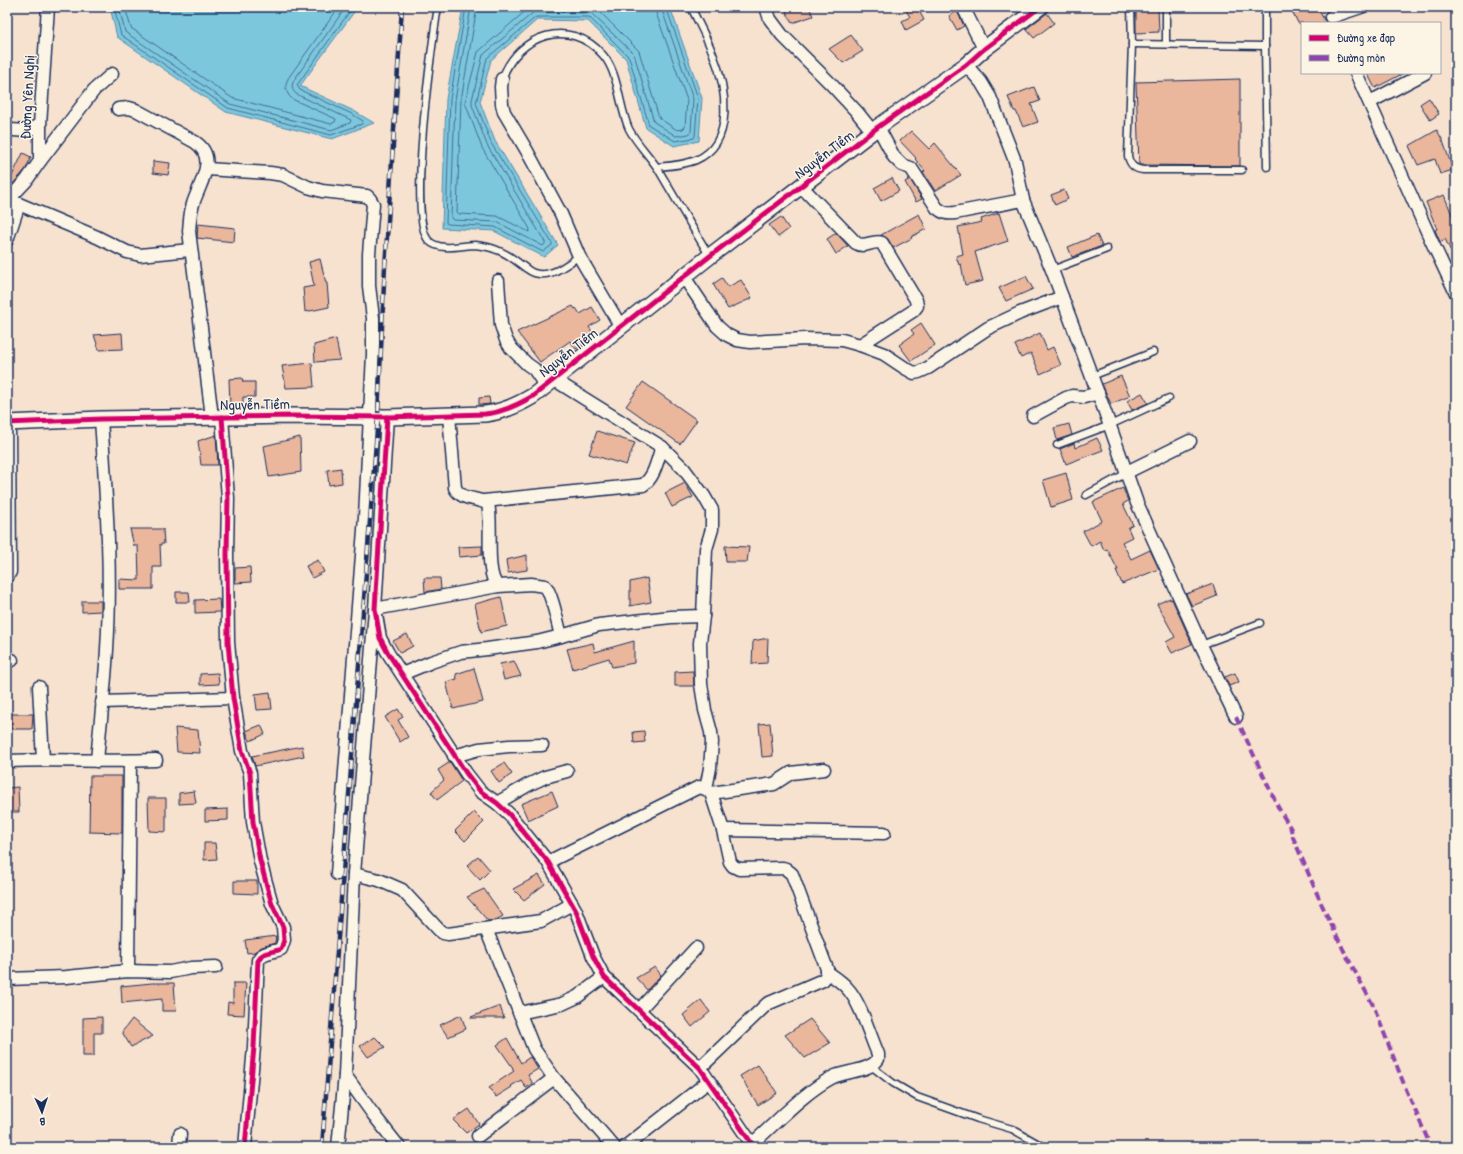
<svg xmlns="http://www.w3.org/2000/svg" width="1463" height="1154" font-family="'Patrick Hand',sans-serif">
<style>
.water{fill:#7dc7dd;stroke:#568aaa}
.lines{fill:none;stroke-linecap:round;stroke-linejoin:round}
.shore{stroke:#426c91;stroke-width:1}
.building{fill:#eab69c;stroke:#1b2f5e}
.service-casing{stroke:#1b2f5e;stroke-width:9}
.minor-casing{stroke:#1b2f5e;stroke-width:15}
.tertiary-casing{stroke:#1b2f5e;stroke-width:18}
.service{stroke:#fcf5e5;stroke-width:6}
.minor{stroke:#fcf5e5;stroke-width:12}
.tertiary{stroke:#fcf5e5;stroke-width:15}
.rail-casing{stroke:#1b2f5e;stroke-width:4.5}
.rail{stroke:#fcf5e5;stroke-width:3;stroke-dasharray:9;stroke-linecap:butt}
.quiet{stroke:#8e44ad;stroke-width:4;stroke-dasharray:8 4;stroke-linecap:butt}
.cycleway-casing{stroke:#fcf5e5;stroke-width:8}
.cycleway{stroke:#d6006c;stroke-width:5}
.labels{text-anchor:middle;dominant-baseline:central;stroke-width:3;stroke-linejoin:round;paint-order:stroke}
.street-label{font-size:15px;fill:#1b2f5e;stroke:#fcf5e5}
</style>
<rect width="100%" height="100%" fill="#f7e2cf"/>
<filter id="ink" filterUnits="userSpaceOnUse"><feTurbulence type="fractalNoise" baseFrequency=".025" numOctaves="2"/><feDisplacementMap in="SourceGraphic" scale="8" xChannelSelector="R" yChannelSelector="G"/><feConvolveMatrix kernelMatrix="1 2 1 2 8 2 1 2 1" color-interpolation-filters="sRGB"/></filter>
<g filter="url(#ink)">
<g class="water">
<polygon points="110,7 355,7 354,12 300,86 354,111 374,123 332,139 226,112 117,37"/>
<polygon points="463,7 670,7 702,98 699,141 674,146 646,128 626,59 588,21 537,20 491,60 480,102 495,141 558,245 544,257 494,231 442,228 446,99"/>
</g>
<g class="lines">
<g class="shore">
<polyline points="114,7 121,35 228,108 331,135 362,124 363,121 352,114 300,90 297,85 350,11 351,7"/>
<path d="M119 7 125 32 230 104 331 130 350 123 351 120 296 94C292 90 291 86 294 80L346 7"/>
<path d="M125 7 131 28 232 98 331 124 335 122 336 119 292 99C285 92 284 85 289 77L339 7"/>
<polyline points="466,7 450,99 446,223 448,224 495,227 543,252 552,245 552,243 491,143 476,103 487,58 536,17 589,17 629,57 649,125 675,141 694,138 695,136 698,98 666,7"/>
<polyline points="471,7 455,100 451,218 453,220 497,222 543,246 545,244 545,242 487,145 472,105 472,100 483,55 534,12 591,13 634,54 654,122 676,136 689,134 691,132 693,99 661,7"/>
<polyline points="477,7 461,100 457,212 459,214 497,216 529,232 530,229 482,148 465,102 478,52 530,7"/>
<polyline points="592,7 599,11 639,51 659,118 677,130 683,129 685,127 687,100 656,13 655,7"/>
</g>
</g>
<g class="building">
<polygon points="784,7 809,7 813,16 792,23"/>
<polygon points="904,7 917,7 924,20 906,30 902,21 910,17"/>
<polygon points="1136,7 1158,7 1159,32 1136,33"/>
<polygon points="1290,7 1317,7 1326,23 1298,23"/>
<polygon points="957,11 964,26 957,30 949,16"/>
<polygon points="1047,13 1054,23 1034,38 1026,29"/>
<polygon points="851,35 863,51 843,63 829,49"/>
<polygon points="1367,73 1404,73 1375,88"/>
<polygon points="1240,79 1240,166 1139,165 1136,82"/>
<polygon points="1034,87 1040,101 1031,104 1038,122 1023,127 1016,111 1014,111 1008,97"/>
<polygon points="1429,98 1439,114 1430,120 1420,104"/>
<polygon points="1437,130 1443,141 1453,170 1440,174 1435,159 1418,165 1409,146"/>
<polygon points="911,131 929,149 935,143 961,175 935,191 923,172 925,171 915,159 916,158 900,141"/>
<polygon points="23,153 31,157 26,169 11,186 8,184"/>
<polygon points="153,161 170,163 168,175 153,173"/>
<polygon points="892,178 899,191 881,201 874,188"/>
<polygon points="910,179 922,199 916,202 905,182"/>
<polygon points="1064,190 1068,199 1055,205 1051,195"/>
<polygon points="1444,195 1453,217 1456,215 1456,262 1445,239 1440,242 1435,230 1437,229 1426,202"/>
<polygon points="999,213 1008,241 975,252 983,281 965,285 961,264 959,265 956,256 963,254 958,227 982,222 981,219"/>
<polygon points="919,214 926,229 911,237 912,238 893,248 888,239 881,235"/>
<polygon points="781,217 789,229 778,237 769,225"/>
<polygon points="198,224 235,228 234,242 197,238"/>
<polygon points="836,233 848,246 836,254 827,239"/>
<polygon points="1097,235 1102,246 1072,257 1068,247"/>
<polygon points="320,259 326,283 327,283 329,307 305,312 303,288 314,286 309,262"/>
<polygon points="1026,276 1033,289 1006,301 999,288"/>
<polygon points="722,278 728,287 741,280 752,298 728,309 713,284"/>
<polygon points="573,306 575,309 576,308 580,314 592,307 600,320 589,327 595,336 576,349 570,341 540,362 517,332"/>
<polygon points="921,323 935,345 911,361 899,345 914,334 911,330"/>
<polygon points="122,333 123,349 99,350 94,335"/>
<polygon points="1040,333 1047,350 1053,347 1061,365 1040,374 1031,353 1021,358 1015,345"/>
<polygon points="336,339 340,360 315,362 314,345"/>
<polygon points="312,363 314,387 286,388 282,366"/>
<polygon points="1121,376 1130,396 1111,404 1102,384"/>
<polygon points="242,378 243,382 255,382 255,397 243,397 243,404 230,404 229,379"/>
<polygon points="643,382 697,420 680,444 626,406"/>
<polygon points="1142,393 1148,403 1132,410 1127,401"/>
<polygon points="489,397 490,404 479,405 479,398"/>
<polygon points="1069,424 1072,435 1057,440 1054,428"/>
<polygon points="597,431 635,443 626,465 589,454"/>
<polygon points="216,435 218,465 201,465 198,441"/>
<polygon points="300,437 301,472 269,477 264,446"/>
<polygon points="1097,438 1103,450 1066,464 1060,449 1074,443 1075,448"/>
<polygon points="341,468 342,483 329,485 327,470"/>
<polygon points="1066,473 1073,500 1051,507 1043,480"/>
<polygon points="685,483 693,497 672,507 665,493"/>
<polygon points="1123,488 1128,501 1123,504 1133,525 1128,528 1132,537 1122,542 1131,559 1150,550 1159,569 1122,584 1116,570 1118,570 1107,549 1104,550 1100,541 1091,546 1083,531 1102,521 1093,502"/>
<polygon points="130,529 163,529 164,544 160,544 161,567 153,567 153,589 119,589 119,579 139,580 138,546 134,546"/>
<polygon points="482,546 482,555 459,557 458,547"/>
<polygon points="725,546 749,547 747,562 726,562"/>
<polygon points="527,555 527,570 508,573 506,560"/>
<polygon points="318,560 324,572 312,578 306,566"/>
<polygon points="250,567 251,582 235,583 235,568"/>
<polygon points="424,578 440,578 441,589 425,592"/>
<polygon points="647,578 651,602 630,606 630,582"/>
<polygon points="1213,584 1217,596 1192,606 1186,594"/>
<polygon points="176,592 189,592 190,602 176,602"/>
<polygon points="501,597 507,626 481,632 475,604"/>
<polygon points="1170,598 1170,600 1172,599 1192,644 1172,653 1166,642 1175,637 1157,604"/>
<polygon points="219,599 220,612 195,613 195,600"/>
<polygon points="82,601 101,601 101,611 82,612"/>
<polygon points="407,634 413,646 400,653 393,641"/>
<polygon points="768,638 767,663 752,664 753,641"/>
<polygon points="634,641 634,663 612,667 609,658 573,669 567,649 593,643 595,652"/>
<polygon points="514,661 521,676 504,680 500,664"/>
<polygon points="474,668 483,702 453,709 446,682 457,679 456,674"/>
<polygon points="693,671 694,686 675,686 675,672"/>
<polygon points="218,673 219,684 200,685 200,674"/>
<polygon points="1235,673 1239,682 1229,686 1225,677"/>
<polygon points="270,692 272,709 257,710 255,694"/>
<polygon points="398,709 403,717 398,720 408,737 400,742 385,717"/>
<polygon points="11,714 33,714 32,729 11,729"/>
<polygon points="770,723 773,756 762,757 759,724"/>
<polygon points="261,725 265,734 250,741 246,731"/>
<polygon points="175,728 198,730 200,753 177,752"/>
<polygon points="644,731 645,742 634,743 633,732"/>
<polygon points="302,746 304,756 255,766 252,756"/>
<polygon points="450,762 462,781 437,800 431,792 444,780 438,770"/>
<polygon points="504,763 512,774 499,783 491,771"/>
<polygon points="90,776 122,776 122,833 89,832"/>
<polygon points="18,787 19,812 7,812 7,788"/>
<polygon points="194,791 196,803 179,804 179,793"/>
<polygon points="552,791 558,806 528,820 521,804"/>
<polygon points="148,798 166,798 166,832 149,831"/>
<polygon points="228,809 228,820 205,821 205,810"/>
<polygon points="474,812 484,822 465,841 455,831"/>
<polygon points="204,843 215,843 217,859 204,860"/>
<polygon points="478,856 490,870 480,880 467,866"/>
<polygon points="539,875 545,884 524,900 513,889"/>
<polygon points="234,881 257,881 257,894 234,893"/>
<polygon points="484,889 503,916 496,920 488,921 467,897"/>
<polygon points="276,936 275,943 262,947 254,952 247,953 245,940"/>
<polygon points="655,967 661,975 647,990 636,978"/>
<polygon points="152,983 174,983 176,1011 162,1011 162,999 122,1003 121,986"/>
<polygon points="233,983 246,983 244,1015 227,1014 228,1002 233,1003"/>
<polygon points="701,1000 710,1012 692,1027 683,1015"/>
<polygon points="500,1006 504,1018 471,1018 471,1017"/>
<polygon points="461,1015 466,1029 448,1037 440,1025"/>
<polygon points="102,1017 102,1033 94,1033 94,1056 83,1056 83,1018"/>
<polygon points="132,1019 153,1036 131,1047 122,1032"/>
<polygon points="810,1019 830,1043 805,1058 785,1035"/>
<polygon points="375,1037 385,1047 368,1057 360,1046"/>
<polygon points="507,1038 521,1063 530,1057 538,1069 528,1075 533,1084 526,1088 521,1080 511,1086 512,1087 496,1097 489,1088 514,1071 512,1069 513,1068 497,1045"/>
<polygon points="758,1065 777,1093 758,1105 740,1076"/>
<polygon points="469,1109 479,1124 466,1133 453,1120"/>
</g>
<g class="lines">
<defs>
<g id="service">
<path d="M438 7C432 42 407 220 429 241 441 252 462 245 476 245 483 246 491 247 497 250 509 254 517 262 527 269 545 283 565 266 579 256"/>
<path d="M1131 7 1132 44 1128 156C1130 165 1134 169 1143 170H1242"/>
<polyline points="1265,7 1265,46 1267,167"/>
<polyline points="1132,44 1265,46"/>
<polyline points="1166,44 1166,7"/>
<path d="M502 79C518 34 570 17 603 55 619 73 619 107 629 129 637 144 649 155 658 169 675 198 692 227 709 255"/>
<path d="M657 167C669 166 684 165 696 160 736 143 726 86 713 54 707 38 698 22 691 7"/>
<polyline points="1052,270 1107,249"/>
<polyline points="1092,376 1153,352"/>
<polyline points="1057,445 1110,425 1169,398"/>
<polyline points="1086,495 1127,473"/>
<polyline points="1201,645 1260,623"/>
<polyline points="871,1066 893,1083 917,1097 978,1119 1012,1129 1044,1147"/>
</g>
<g id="minor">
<polyline points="766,7 770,19 782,35 831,84 857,112 873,132"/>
<polyline points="963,7 984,49"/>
<polyline points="1331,17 1361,7"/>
<polyline points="966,65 981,82 990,97 1015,161 1023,200 1052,270 1105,412 1137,503 1201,645 1236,717"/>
<polyline points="1356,73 1431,240 1456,293"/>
<polyline points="502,79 501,87 502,104 504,112 527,151 561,214 579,256 621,327"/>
<polyline points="1370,102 1425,73"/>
<path d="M118 109 129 108 136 110 195 142C219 158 199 184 193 204 190 212 190 222 189 231L212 417"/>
<path d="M878 127 894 157 902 165 911 168 937 208C943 213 947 214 955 213L1023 200"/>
<path d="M7 129C20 132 28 131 40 125"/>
<polyline points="40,161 94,90 112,74"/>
<polyline points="207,169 270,173 283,175 308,187 322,191 367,196 370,199 373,204 369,254 369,286 373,318 373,354 365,517 337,874"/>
<path d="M801 186 856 243C865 249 873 239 882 243L916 300 917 306 913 311 860 345"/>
<polyline points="7,199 97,237 127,252 140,255 190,250"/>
<polyline points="7,201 26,181 40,161 40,125 48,7"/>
<polyline points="7,240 19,204"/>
<polyline points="684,277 717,326 727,335 737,340 750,342 805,339 842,340 860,345 884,354 905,368 914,373 919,372 928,368 988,328 1020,313 1062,297"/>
<polyline points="498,281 501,325 506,340 511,348 527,364 534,369 545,385"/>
<polyline points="553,379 662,447 684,469 704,496 712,510 712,529 706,549 703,616 700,643 701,684 705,710 711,732 712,742 710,768 706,789"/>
<path d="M449 415 455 488C462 501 477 497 488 504 493 523 484 574 498 586L531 584 545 586C552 593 558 625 561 636"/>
<polyline points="1033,416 1066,398 1072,396 1084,397 1098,393"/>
<path d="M222 417 228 498 227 553 228 642 233 698 242 751 250 773 253 822 260 861 272 904 283 927 284 940 281 949C272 953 263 951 258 960L254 1047 245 1147"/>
<polyline points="387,417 375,609 380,638 388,653 466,773 480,791 497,803 509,814 548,862 576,911 593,956 604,977 700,1068 754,1147"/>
<polyline points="1127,472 1190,441"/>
<path d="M484 501 643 485C655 477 657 460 662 447"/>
<polyline points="7,577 10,572 9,423"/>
<polyline points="7,660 12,660"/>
<polyline points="402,674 431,662 461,652 487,649 537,642 561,636 599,625 671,617 703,616"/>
<polyline points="39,687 43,760"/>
<polyline points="102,702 233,698"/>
<polyline points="454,756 479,749 509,746 542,745"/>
<path d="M7 761C57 759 106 762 156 760"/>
<path d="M97 761C100 724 105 687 107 649 112 573 106 495 101 419"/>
<polyline points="711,793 774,784 791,773 824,769"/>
<polyline points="497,803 528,785 545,777 567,771"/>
<polyline points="723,830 884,833"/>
<polyline points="548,862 699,787 706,789 711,793 723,830 730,862 733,866 739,869 783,868 786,869 792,874 827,969 827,975 823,980 767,1004 700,1068"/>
<polyline points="354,874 379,880 402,890 439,930 443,933 448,934 541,921 572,904"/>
<polyline points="486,929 534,1049 554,1078 614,1147"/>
<polyline points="128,971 130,761"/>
<polyline points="7,979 66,977 128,971 170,972 191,968 216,967"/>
<polyline points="639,1010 696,948"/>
<polyline points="519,1013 562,1004 577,997 604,977"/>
<polyline points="345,1075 373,1114 399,1147"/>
<polyline points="478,1136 554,1078"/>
<path d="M752 1144C777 1122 803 1093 833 1077 846 1071 871 1071 878 1059V1054C870 1036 860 1001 847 988 842 982 834 977 827 972"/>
<polyline points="179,1147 180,1134"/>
<polyline points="338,1147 345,1075 354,874 375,609 498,586"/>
<polyline points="625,1147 709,1081"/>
</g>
<path id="tertiary" d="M7 423 101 419 293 416 387 417 485 414C503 412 518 405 533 396L710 256 878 127 966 65 984 49 1040 7"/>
</defs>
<use href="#service" class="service-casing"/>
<use href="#minor" class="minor-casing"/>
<use href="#tertiary" class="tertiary-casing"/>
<use href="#service" class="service"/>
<use href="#minor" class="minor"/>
<use href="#tertiary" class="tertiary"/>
<defs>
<polyline id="rail" points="322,1147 378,416 384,283 402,7"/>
</defs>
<use href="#rail" class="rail-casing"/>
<use href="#rail" class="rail"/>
<polyline class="quiet" points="1236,717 1278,807 1291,829 1292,835 1321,903 1344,951 1374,1007 1405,1087 1431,1147"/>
<defs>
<g id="cycleway">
<path d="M222 417 228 498 227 553 228 642 233 698 242 751 250 773 253 822 260 861 272 904 283 927 284 940 281 949C272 953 263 951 258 960L254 1047 245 1147"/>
<polyline points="387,417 375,609 380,638 388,653 466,773 480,791 497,803 509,814 548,862 576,911 593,956 604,977 700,1068 754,1147"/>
<path d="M7 423 101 419 293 416 387 417 485 414C503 412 518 405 533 396L710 256 878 127 966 65 984 49 1040 7"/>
</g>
</defs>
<use href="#cycleway" class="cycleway-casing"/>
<use href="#cycleway" class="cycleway"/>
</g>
</g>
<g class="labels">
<g class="street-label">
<text transform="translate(27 97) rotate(-87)">Đường Yên Nghị</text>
<text transform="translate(824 154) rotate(-37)">Nguyễn Tiềm</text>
<text transform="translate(568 352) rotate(-38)">Nguyễn Tiềm</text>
<text transform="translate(255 404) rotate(-1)">Nguyễn Tiềm</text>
</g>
</g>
<rect width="1463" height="1154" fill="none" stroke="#fcf5e5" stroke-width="24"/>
<rect x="12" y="12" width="1439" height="1130" fill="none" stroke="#1b2f5e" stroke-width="1.5" filter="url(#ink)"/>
<rect x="1301" y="22" width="140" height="52" fill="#fcf5e5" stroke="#a2a6af"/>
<rect x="1309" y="35" width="20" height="6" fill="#d6006c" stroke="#a2a6af"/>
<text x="1337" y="42" font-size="12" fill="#1b2f5e">Đường xe đạp</text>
<rect x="1309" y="55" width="20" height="6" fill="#8e44ad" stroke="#a2a6af"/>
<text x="1337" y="62" font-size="12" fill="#1b2f5e">Đường mòn</text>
<g transform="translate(42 1112) rotate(177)" stroke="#fcf5e5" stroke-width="3" paint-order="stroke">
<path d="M0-3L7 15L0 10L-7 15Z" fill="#1b2f5e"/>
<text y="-6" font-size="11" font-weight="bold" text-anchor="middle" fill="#1b2f5e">B</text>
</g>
</svg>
